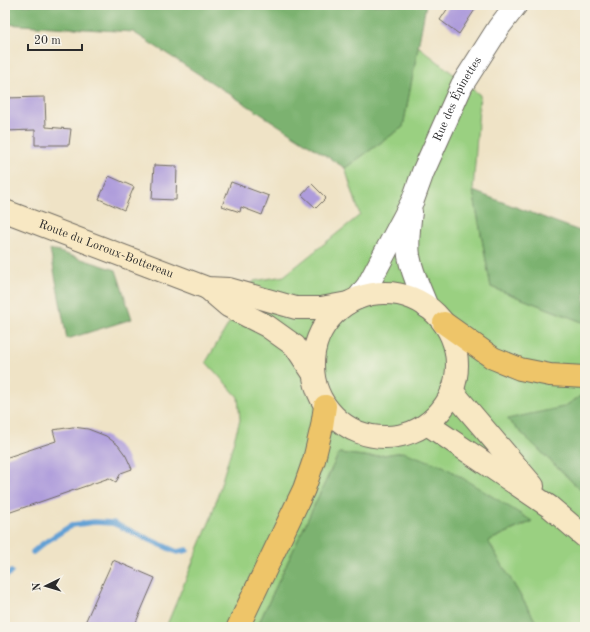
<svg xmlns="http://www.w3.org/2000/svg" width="590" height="632" font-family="'Old Standard TT',serif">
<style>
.green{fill:#9ad081;stroke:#627e56}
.forest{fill:#7bb26f;stroke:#536e4d}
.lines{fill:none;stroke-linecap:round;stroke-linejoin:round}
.stream{stroke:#62a0d4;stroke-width:5.5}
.building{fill:#ae9cdb}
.tertiary-casing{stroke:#706b61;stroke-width:24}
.secondary-casing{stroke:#706b61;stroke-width:24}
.trunk-casing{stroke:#706b61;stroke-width:24}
.tertiary{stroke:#fff;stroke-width:22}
.secondary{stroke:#f8e8c3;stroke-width:22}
.trunk{stroke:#eec569;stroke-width:22}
.labels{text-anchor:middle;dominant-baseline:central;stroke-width:3.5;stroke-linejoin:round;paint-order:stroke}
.street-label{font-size:12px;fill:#2b2b2b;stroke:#f7f3e8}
</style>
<rect width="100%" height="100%" fill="#f7f3e8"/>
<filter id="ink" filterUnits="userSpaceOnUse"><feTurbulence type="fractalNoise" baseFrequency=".025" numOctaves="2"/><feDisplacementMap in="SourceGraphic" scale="8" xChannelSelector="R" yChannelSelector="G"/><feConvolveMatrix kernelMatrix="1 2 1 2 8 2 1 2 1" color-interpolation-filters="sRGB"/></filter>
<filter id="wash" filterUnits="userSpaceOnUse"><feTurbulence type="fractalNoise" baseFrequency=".012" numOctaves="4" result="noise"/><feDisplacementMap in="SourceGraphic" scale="16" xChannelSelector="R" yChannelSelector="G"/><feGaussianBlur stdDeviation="0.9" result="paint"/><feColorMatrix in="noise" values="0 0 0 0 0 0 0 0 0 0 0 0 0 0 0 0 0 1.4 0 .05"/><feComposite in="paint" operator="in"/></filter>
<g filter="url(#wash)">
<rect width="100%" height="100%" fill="#efe3c6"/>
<polygon class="green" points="418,46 480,95 473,191 491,287 585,323 585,393 564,407 508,420 585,494 585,627 539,627 488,541 531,522 403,452 371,457 339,453 257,627 166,627 211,518 240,420 238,397 206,362 254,281 284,276 360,215 345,168 403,127"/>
<g class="forest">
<polygon points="5,5 426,5 403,127 345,168 133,32 5,24"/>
<polygon points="473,191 585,233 585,323 491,287"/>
<polygon points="50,249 116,270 132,319 67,339"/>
<polygon points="585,393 585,494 507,419 564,407"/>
<polygon points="403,452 443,466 532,521 488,541 539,627 257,627 339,453 371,457"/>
</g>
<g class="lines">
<g class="stream">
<polyline points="33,552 44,543 72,525 94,522 113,523 177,552 187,550"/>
<polyline points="5,577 11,572"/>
</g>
</g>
<g id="blocks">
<g class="building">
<polygon points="450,5 478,5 459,34 440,20"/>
<polygon points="45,97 46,127 71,129 69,145 35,145 35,130 5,131 5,98"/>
<polygon points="154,165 177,166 176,200 152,199"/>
<polygon points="109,176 134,187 124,210 99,199"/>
<polygon points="231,182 269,196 262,215 241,207 240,212 222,206"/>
<polygon points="312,184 326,198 316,208 302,195"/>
<polygon points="73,427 88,429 106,436 118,445 126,456 132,469 121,473 116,482 109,478 5,514 5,458 56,441 53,430"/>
<polygon points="113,560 155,578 134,627 83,627"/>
</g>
</g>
</g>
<g filter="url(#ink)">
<use href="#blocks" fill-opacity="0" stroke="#706b61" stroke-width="1"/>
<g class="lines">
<defs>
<g id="tertiary">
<path d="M411 212C409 226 407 241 409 256 412 274 421 291 427 307"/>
<path id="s1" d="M358 298 368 285 413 200 423 172 462 85 499 27 516 5"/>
</g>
<g id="secondary">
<path id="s2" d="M5 211 207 288 229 289 296 308H321L348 303"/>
<polyline points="207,288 228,306 267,326 295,346 313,373"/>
<circle cx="385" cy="365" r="72"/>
<polyline points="452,391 533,486"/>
<polyline points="427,424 550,507 585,537"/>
</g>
<g id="trunk">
<polyline points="444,323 493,358 520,369 550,375 585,377"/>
<polyline points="238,627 304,489 314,460 322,426 325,406"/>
</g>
</defs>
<use href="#tertiary" class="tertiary-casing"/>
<use href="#secondary" class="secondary-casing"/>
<use href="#trunk" class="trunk-casing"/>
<use href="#tertiary" class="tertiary"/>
<use href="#secondary" class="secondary"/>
<use href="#trunk" class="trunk"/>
</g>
</g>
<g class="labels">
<g class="street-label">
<text stroke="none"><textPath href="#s1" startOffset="223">Rue des Épinettes</textPath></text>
<text stroke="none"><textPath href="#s2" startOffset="108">Route du Loroux-Bottereau</textPath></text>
</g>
</g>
<rect width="590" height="632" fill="none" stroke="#f7f3e8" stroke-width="20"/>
<g transform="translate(46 586) rotate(265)" stroke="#f7f3e8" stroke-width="3" paint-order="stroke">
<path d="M0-3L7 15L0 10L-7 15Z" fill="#2b2b2b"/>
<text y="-6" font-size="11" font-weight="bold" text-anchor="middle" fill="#2b2b2b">N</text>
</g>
<path d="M28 44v6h54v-6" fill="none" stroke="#2b2b2b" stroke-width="2"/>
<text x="34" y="44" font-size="12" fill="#2b2b2b" stroke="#f7f3e8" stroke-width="3" paint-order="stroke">20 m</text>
</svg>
